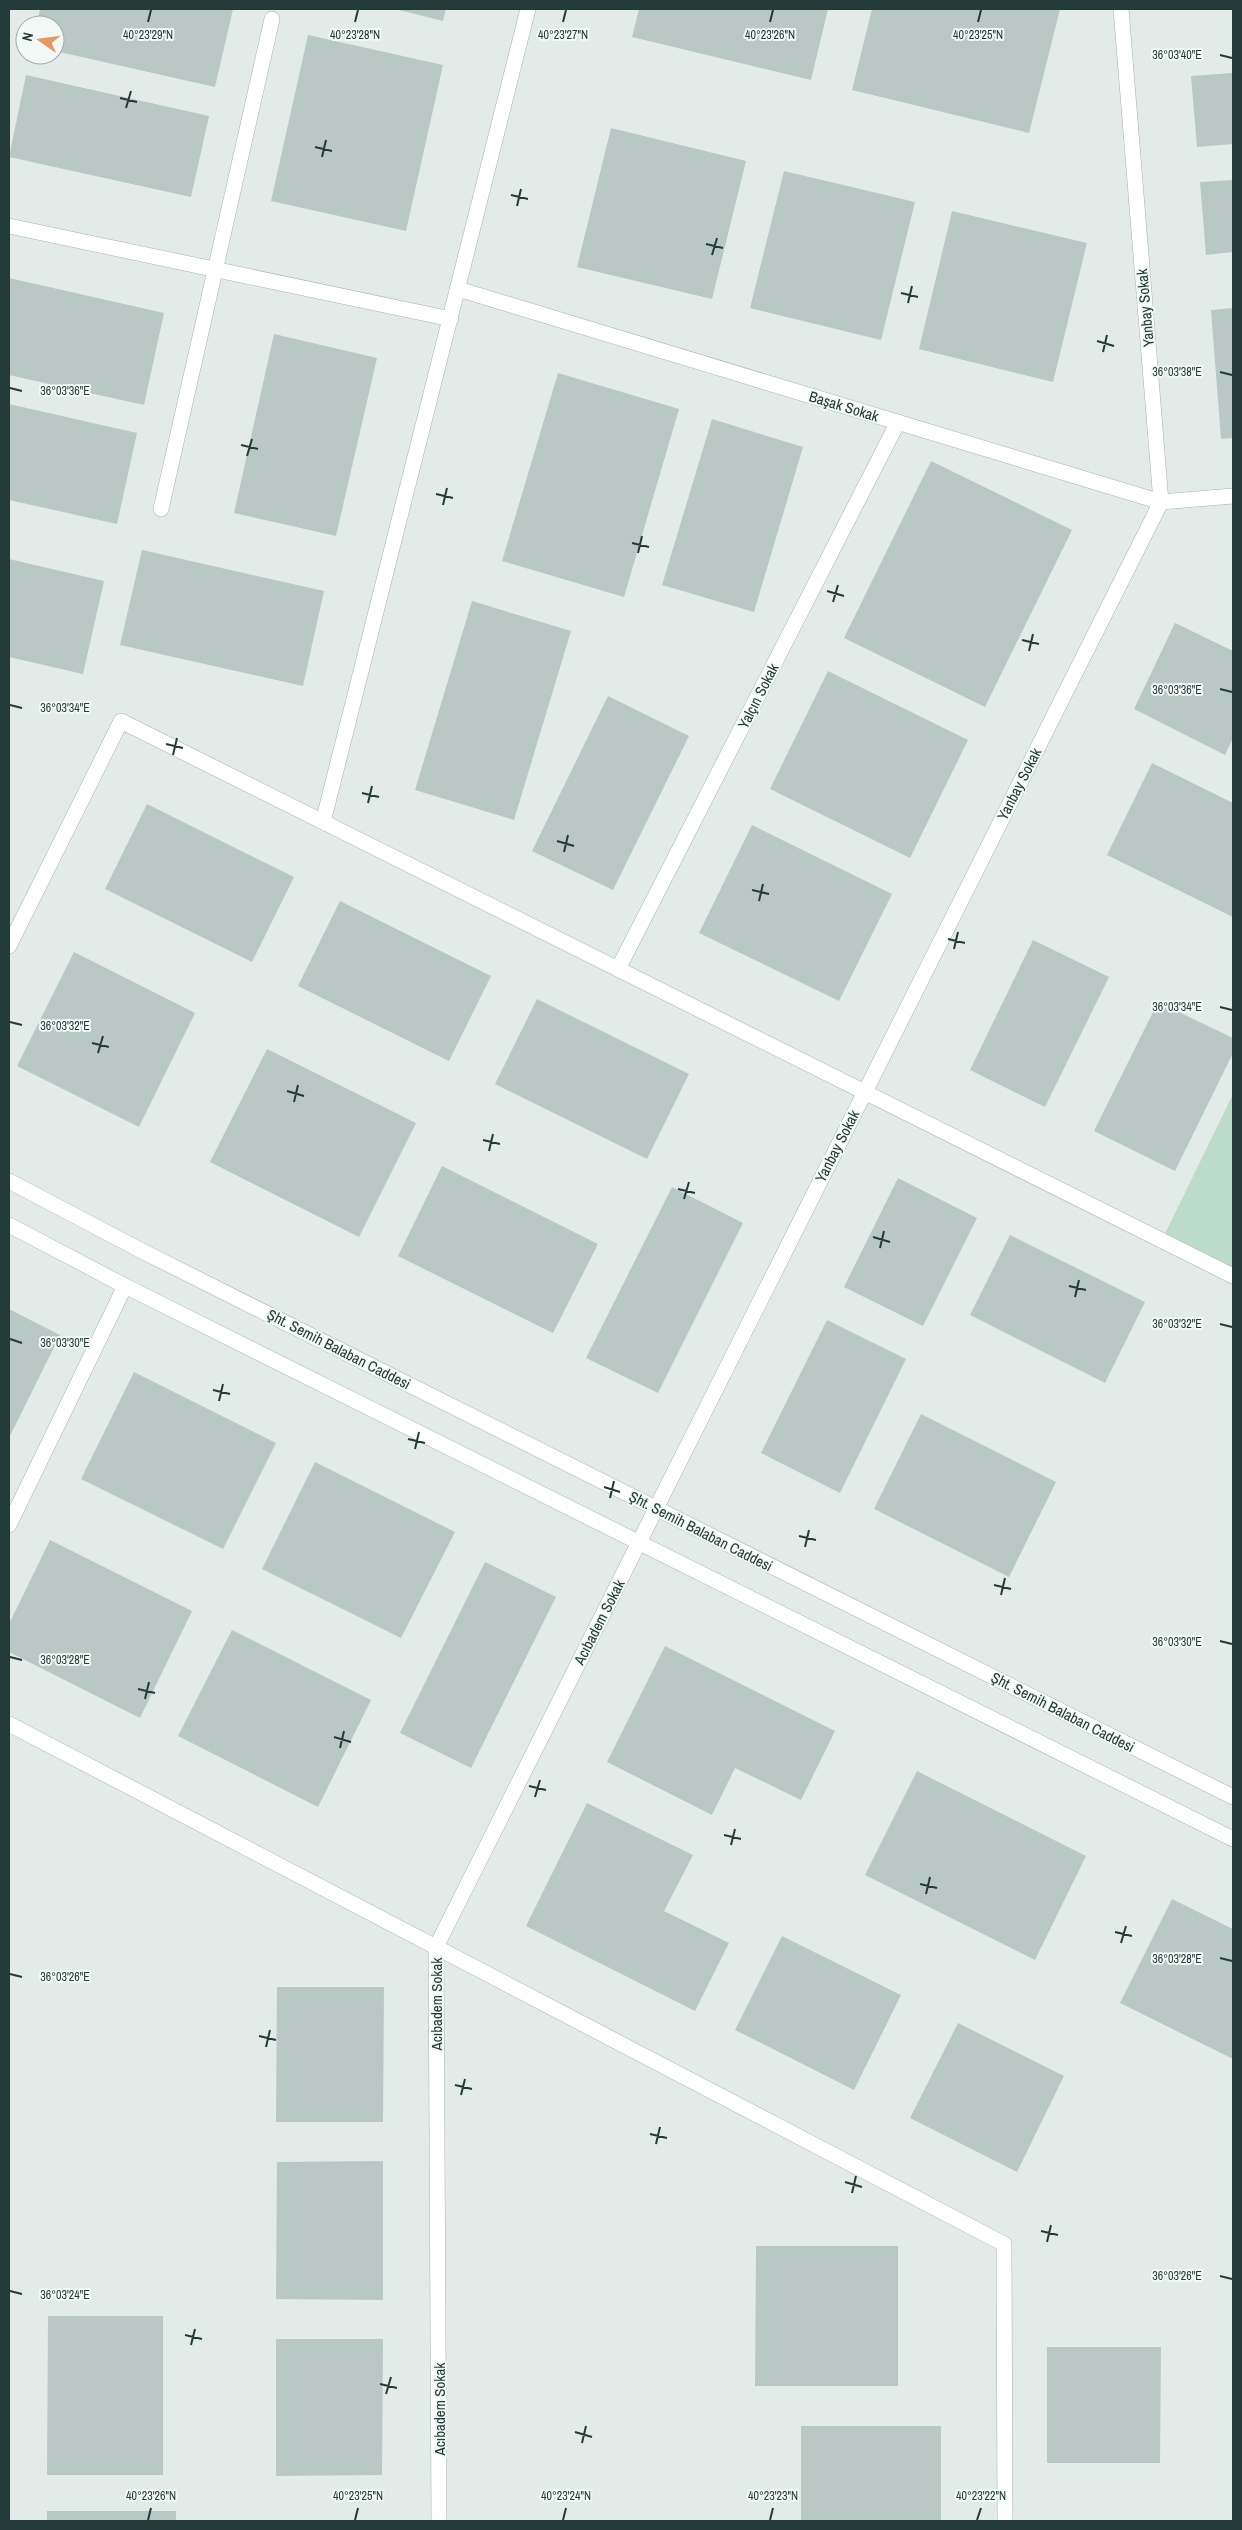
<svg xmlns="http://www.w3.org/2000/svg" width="1242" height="2530" font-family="'Archivo Narrow',sans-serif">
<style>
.green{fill:#bcdbc9}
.building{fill:#bac8c5}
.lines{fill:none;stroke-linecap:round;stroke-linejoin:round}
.minor-casing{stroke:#a5b3b0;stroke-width:16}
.minor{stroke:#fff;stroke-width:15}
.ticks{fill:none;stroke:#233b38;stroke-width:2}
.labels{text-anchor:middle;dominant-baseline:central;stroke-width:4;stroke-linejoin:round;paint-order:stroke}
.street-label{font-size:15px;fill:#233b38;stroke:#f2f8f6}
.ticks-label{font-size:12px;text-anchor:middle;fill:#233b38;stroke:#f2f8f6;stroke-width:4;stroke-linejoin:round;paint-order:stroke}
</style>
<rect width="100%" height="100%" fill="#e2ebe8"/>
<polygon class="green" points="1233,1094 1233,1276 1162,1240"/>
<g class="building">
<polygon points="40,9 233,9 215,87 55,51 55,25 37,25"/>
<polygon points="395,9 446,9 443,21"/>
<polygon points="639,9 828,9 811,80 632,37"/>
<polygon points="872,9 1060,9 1029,133 852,90"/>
<polygon points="308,35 443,65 406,231 271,201"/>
<polygon points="1233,73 1233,144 1197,147 1191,76"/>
<polygon points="26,75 209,116 191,197 9,157"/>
<polygon points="611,128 746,161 712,299 577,267"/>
<polygon points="784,171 915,202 881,340 750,308"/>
<polygon points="1233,180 1233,252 1206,255 1200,182"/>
<polygon points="952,211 1087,243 1053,382 919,349"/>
<polygon points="9,278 164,313 144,405 9,375"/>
<polygon points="1233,308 1233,438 1221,439 1211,310"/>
<polygon points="274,334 377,358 336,536 234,513"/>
<polygon points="558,373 679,409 624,597 502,561"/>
<polygon points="9,404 137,433 117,524 9,500"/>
<polygon points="712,419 803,447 754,612 662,585"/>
<polygon points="931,461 1072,530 985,707 844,638"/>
<polygon points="142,550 324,591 303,686 120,645"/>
<polygon points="9,559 104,581 83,674 9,657"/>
<polygon points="472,601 571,631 514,820 415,790"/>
<polygon points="1175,623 1233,651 1233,738 1225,755 1134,709"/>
<polygon points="828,671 968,740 910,858 770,789"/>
<polygon points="608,696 689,736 613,890 532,851"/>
<polygon points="1152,763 1233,803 1233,917 1107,855"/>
<polygon points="147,804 294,877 252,962 105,889"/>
<polygon points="752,825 892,894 839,1001 699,933"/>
<polygon points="340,901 491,976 449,1061 298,986"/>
<polygon points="1033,940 1109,977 1045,1107 970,1070"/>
<polygon points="74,952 195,1013 139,1127 17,1066"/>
<polygon points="537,999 689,1074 647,1159 495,1084"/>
<polygon points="1158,1002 1233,1038 1233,1053 1175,1171 1094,1131"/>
<polygon points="267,1049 416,1123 359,1237 210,1162"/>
<polygon points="442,1166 598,1244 553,1333 398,1256"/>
<polygon points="898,1178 977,1218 923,1326 844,1287"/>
<polygon points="672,1187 743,1223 658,1393 586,1358"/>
<polygon points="1010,1235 1145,1302 1105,1383 970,1315"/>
<polygon points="9,1309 60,1335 9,1438"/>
<polygon points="827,1320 906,1359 840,1493 761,1453"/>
<polygon points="134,1372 276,1443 223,1549 81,1479"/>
<polygon points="921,1414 1056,1482 1009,1577 874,1509"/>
<polygon points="315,1462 455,1532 401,1638 262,1569"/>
<polygon points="50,1540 192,1611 140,1718 9,1652 9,1624"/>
<polygon points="485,1562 556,1597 471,1768 400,1733"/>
<polygon points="232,1630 371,1700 318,1807 178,1736"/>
<polygon points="665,1646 835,1731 801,1800 735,1768 712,1815 607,1762"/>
<polygon points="917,1771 1086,1856 1035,1960 865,1875"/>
<polygon points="587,1803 693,1855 664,1911 729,1943 695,2011 526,1926"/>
<polygon points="1172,1899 1233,1929 1233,2059 1120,2003"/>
<polygon points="782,1936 901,1995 854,2090 735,2030"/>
<polygon points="277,1987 384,1987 383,2122 276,2122"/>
<polygon points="958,2023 1064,2076 1017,2172 910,2118"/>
<polygon points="383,2161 383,2300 276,2299 277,2162"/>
<polygon points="756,2246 898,2246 898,2386 755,2386"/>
<polygon points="48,2316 163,2316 163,2475 47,2475"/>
<polygon points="276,2339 383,2339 382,2475 276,2476"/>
<polygon points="1047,2347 1161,2347 1160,2463 1047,2463"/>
<rect x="801" y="2426" width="140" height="95"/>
<rect x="47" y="2511" width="129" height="10"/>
</g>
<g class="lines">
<defs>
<g id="minor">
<polyline points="9,226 451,319"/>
<polyline points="458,289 1161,502 1233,496"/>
<polyline points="161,509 272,19"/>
<polyline points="323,822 528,9"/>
<polyline points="9,946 121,721 1233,1276"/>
<polyline points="618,969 898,422"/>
<polyline points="9,1181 142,1251 1233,1797"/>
<polyline points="9,1225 125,1286 1233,1839"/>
<polyline points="9,1525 125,1286"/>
<polyline points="9,1724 1004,2244 1005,2521"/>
<polyline points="439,2521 436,1947 1161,502 1121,9"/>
</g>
</defs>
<use href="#minor" class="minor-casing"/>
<use href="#minor" class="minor"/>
</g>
<path class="ticks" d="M148 22 151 10M355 22 358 10M563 22 566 10M770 22 773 10M978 22 981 10M1220 55 1232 58M120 98 137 102M126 108 131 91M315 147 332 151M322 157 326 140M511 195 528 199M517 206 521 189M706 244 723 248M712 255 717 238M901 293 918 297M908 303 912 286M1097 341 1114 346M1103 352 1107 335M1220 372 1232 375M10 388 22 391M241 445 258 449M247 456 252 439M436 494 453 498M443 505 447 488M632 543 649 547M638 553 642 536M827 591 844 596M833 602 838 585M1022 640 1039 644M1029 651 1033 634M1220 689 1232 692M10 705 22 708M166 744 183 748M173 755 177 738M362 793 379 797M368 803 372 786M557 841 574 846M564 852 568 835M752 890 769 894M759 901 763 884M948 939 965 943M954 949 958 932M1220 1007 1232 1010M10 1022 22 1025M92 1043 109 1047M98 1053 103 1036M287 1091 304 1096M294 1102 298 1085M483 1140 500 1144M489 1151 493 1134M678 1189 695 1193M684 1199 689 1182M873 1237 890 1242M880 1248 884 1231M1069 1286 1086 1290M1075 1297 1079 1280M1220 1324 1232 1327M10 1339 22 1343M213 1390 230 1394M219 1401 223 1384M408 1439 425 1443M415 1449 419 1432M604 1487 620 1492M610 1498 614 1481M799 1536 816 1540M805 1547 809 1530M994 1585 1011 1589M1001 1595 1005 1578M1220 1641 1232 1644M10 1657 22 1660M138 1689 155 1693M145 1699 149 1682M334 1737 351 1742M340 1748 344 1731M529 1786 546 1790M535 1797 540 1780M724 1835 741 1839M731 1845 735 1829M920 1884 937 1888M926 1894 930 1877M1115 1932 1132 1936M1121 1943 1126 1926M1220 1958 1232 1961M10 1974 22 1977M259 2036 276 2040M266 2047 270 2030M455 2085 472 2089M461 2095 465 2079M650 2134 667 2138M656 2144 660 2127M845 2182 862 2187M852 2193 856 2176M1041 2231 1058 2235M1047 2242 1051 2225M1220 2276 1232 2279M10 2291 22 2294M185 2335 202 2339M191 2345 195 2329M380 2384 397 2388M386 2394 391 2377M575 2432 592 2437M582 2443 586 2426M148 2520 151 2508M355 2520 358 2508M563 2520 566 2508M770 2520 773 2508M977 2520 981 2508"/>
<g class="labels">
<g class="street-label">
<text transform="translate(1145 308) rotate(-95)">Yanbay Sokak</text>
<text transform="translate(844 406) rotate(17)">Başak Sokak</text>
<text transform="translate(758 696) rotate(-63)">Yalçın Sokak</text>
<text transform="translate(1019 784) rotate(-63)">Yanbay Sokak</text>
<text transform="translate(837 1146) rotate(-63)">Yanbay Sokak</text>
<text transform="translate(339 1349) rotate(27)">Şht. Semih Balaban Caddesi</text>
<text transform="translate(701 1531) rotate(27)">Şht. Semih Balaban Caddesi</text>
<text transform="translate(599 1622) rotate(-63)">Acıbadem Sokak</text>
<text transform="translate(1063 1712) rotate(27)">Şht. Semih Balaban Caddesi</text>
<text transform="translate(436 2004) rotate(-90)">Acıbadem Sokak</text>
<text transform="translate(439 2409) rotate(-90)">Acıbadem Sokak</text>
</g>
</g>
<g class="ticks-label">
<text x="148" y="39">40°23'29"N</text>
<text x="355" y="39">40°23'28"N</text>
<text x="563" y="39">40°23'27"N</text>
<text x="770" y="39">40°23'26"N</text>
<text x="978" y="39">40°23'25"N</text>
<text x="1177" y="59">36°03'40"E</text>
<text x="1177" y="376">36°03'38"E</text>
<text x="65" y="395">36°03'36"E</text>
<text x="1177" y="694">36°03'36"E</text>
<text x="65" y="712">36°03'34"E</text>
<text x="1177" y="1011">36°03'34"E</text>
<text x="65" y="1030">36°03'32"E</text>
<text x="1177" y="1328">36°03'32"E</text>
<text x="65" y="1347">36°03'30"E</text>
<text x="1177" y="1646">36°03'30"E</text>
<text x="65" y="1664">36°03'28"E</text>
<text x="1177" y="1963">36°03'28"E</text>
<text x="65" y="1981">36°03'26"E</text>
<text x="1177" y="2280">36°03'26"E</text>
<text x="65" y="2299">36°03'24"E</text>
<text x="151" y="2500">40°23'26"N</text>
<text x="358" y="2500">40°23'25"N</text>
<text x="566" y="2500">40°23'24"N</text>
<text x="773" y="2500">40°23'23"N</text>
<text x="981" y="2500">40°23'22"N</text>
</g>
<rect width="1242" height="2530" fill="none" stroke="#233b38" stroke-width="20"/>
<g transform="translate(40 40) rotate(284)"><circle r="24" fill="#f2f8f6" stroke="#9facaa"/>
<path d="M0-4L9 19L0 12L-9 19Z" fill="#e89763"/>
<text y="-8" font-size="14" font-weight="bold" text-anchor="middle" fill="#233b38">N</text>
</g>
</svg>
